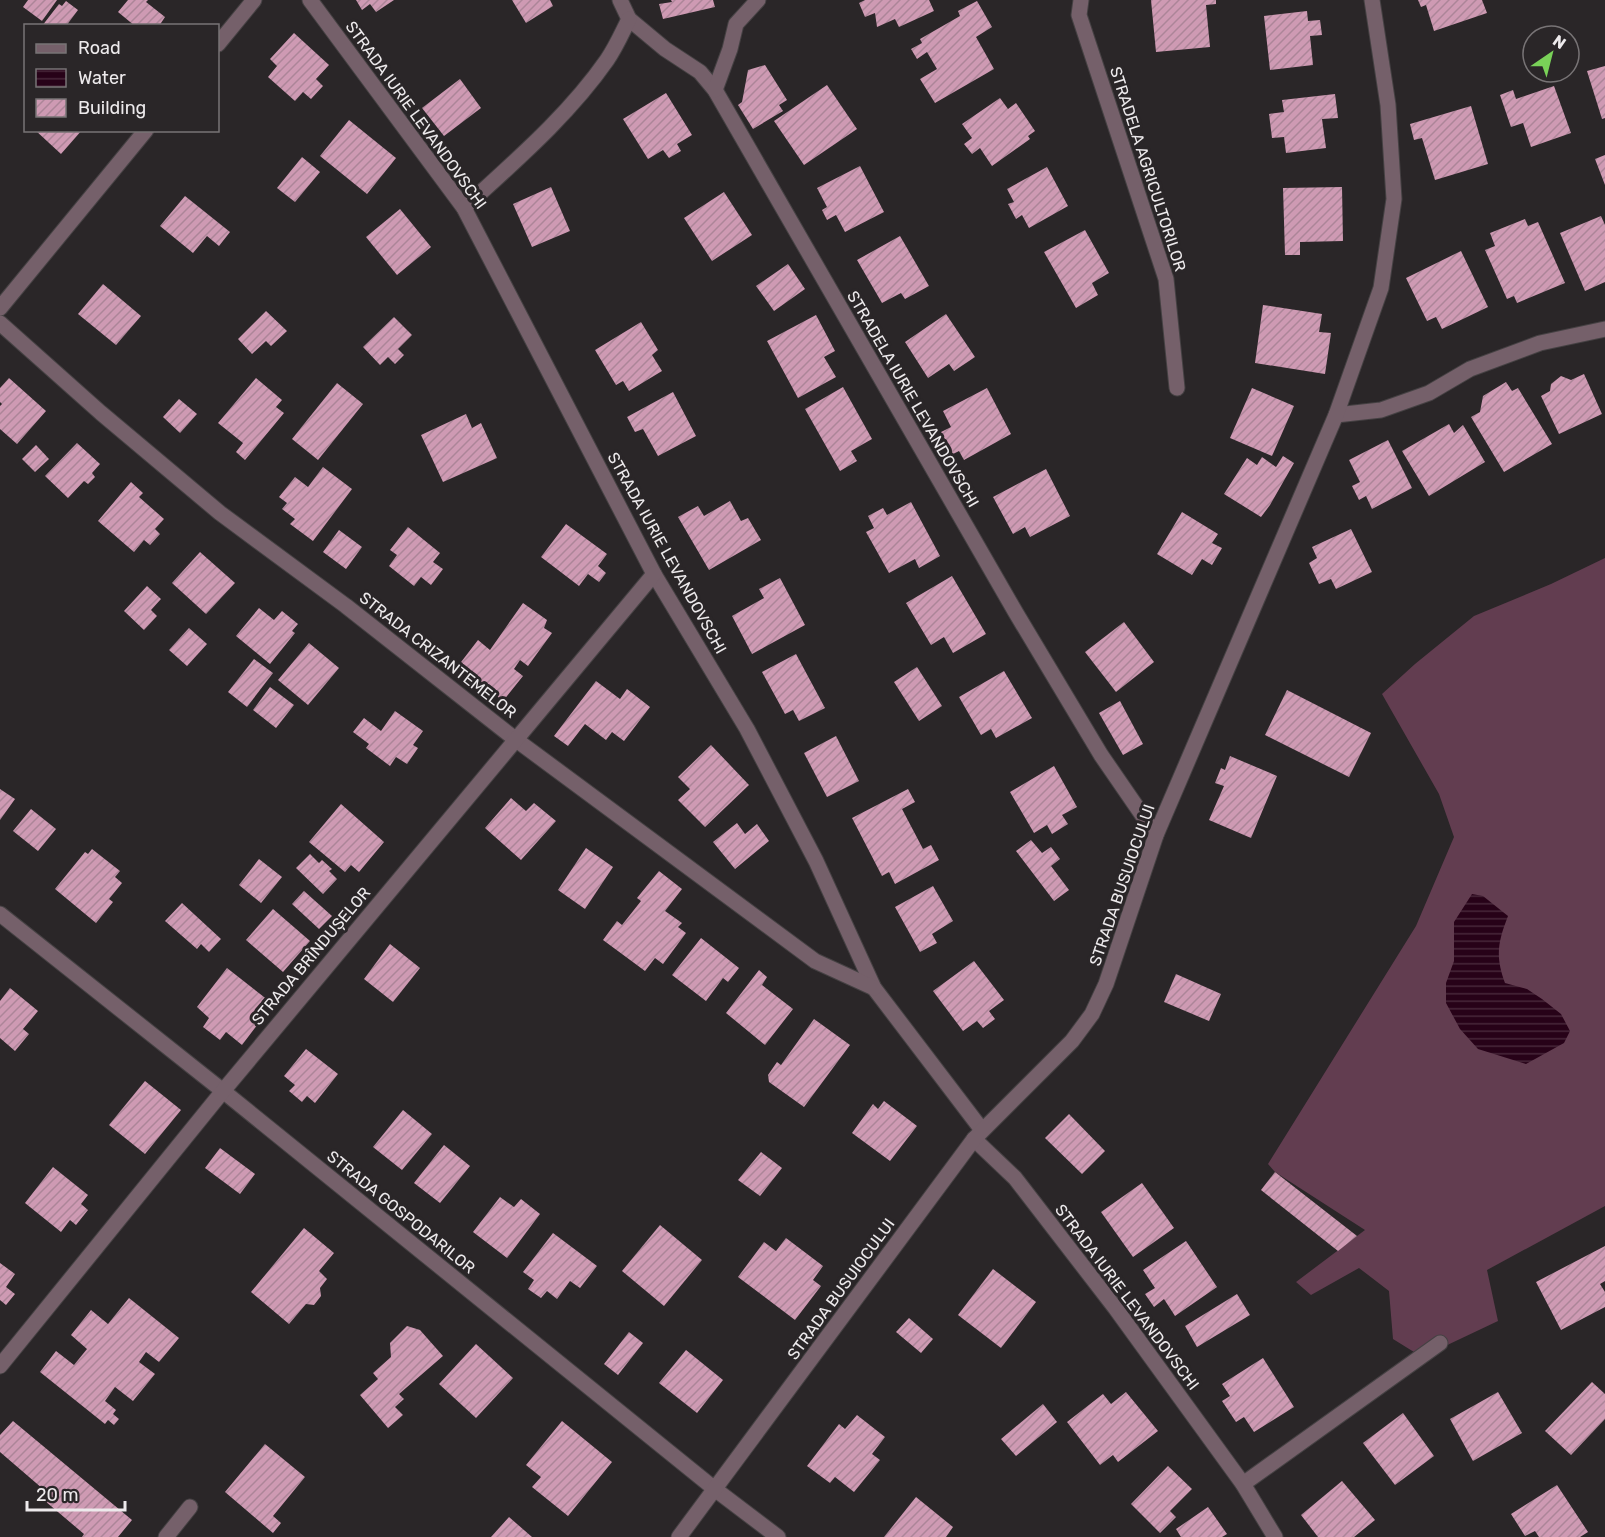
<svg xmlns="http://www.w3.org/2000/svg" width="1605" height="1537" font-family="Rubik,sans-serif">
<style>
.grass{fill:#623d50}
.water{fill:url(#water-rules)}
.building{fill:url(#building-hatch)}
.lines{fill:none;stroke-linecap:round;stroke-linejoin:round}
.lane-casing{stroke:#454143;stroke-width:17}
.street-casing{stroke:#454143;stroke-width:17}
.lane{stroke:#75606a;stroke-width:15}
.street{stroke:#75606a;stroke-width:15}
.labels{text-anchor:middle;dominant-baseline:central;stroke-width:6;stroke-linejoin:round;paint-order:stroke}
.street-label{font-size:16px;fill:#edeaec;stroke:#2a2628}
</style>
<defs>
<pattern id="water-rules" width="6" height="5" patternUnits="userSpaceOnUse" patternTransform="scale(1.5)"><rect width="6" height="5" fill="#270218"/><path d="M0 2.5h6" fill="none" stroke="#47273a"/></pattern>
<pattern id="building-hatch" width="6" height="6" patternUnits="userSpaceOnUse" patternTransform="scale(1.5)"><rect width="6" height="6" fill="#ce9ab3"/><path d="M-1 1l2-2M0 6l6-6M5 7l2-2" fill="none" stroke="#ac8598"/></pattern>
</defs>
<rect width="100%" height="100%" fill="#2a2628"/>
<polygon class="grass" points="1605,558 1605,1206 1487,1270 1498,1321 1422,1357 1393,1339 1389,1291 1359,1268 1311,1295 1296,1282 1365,1230 1275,1172 1268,1164 1416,926 1454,837 1439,794 1382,694 1415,664 1474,616 1551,584"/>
<path class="water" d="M1472 894 1483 896 1508 916C1498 942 1495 956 1505 983L1527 989 1542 999 1561 1014 1570 1031 1564 1043 1526 1064 1478 1049 1460 1029 1446 1003V983L1454 961V922Z"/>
<g class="building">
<polygon points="28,0 57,0 42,21 23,7"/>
<polygon points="128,0 148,0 146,2 165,17 159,26 135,26 118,12"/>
<polygon points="356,0 394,0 376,12 370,4 362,10"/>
<polygon points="512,0 550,0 553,6 526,23"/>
<polygon points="671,0 713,0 715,7 663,19 659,4 672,2"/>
<polygon points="865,0 929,0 934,11 899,27 895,19 877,27 875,13 865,17 859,3"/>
<polygon points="1151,0 1216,0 1216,4 1206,5 1210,47 1156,52"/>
<polygon points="1418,0 1482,0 1487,13 1434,31 1426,5 1421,7"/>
<polygon points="66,1 78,10 66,26 42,26 59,4 62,6"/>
<polygon points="977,1 992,27 976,37 994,69 935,103 920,79 937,69 927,52 917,59 911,49 922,43 920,39 960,16 958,11"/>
<polygon points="1307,11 1308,21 1320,20 1322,35 1310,36 1313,65 1270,70 1264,16"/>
<polygon points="294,33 329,65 316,79 323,86 311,99 303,92 295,101 268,77 277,66 270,59"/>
<polygon points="765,65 787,100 779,105 783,111 753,129 738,105 742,102 748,70"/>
<polygon points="1605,66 1605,118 1602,119 1587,71"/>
<polygon points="460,79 481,108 444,136 422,108"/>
<polygon points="827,85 857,129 804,165 774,121"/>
<polygon points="1554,86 1571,133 1531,147 1523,123 1511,127 1500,95 1513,90 1516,99"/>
<polygon points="666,93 692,135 677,144 681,151 669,158 663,150 648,159 623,119"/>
<polygon points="1335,94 1338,118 1322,119 1326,148 1286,153 1284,137 1272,138 1269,114 1284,112 1282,100"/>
<polygon points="1000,98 1008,109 1016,103 1035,131 1028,136 1030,139 992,166 980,148 972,154 964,144 972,138 962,124"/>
<polygon points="1471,106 1488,164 1435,180 1422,138 1414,140 1410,124"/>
<polygon points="349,120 396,158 367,194 320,156"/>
<polygon points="35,130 82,130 61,154"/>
<polygon points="1605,155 1605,185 1595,159"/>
<polygon points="302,157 320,172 295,202 277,188"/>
<polygon points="860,166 884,212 845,232 836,215 827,220 822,210 827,207 817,188"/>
<polygon points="1047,167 1068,206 1029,228 1022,215 1016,219 1008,204 1014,202 1007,189"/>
<polygon points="551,187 570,231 532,247 513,204"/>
<polygon points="1342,187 1343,241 1300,242 1300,255 1285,255 1283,188"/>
<polygon points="724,192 752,235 712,261 684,218"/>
<polygon points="185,196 230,232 219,246 207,236 193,253 160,226"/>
<polygon points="400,209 431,247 397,275 366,237"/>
<polygon points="1601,216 1605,225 1605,282 1585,291 1560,233"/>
<polygon points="1525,219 1528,226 1538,222 1565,283 1517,303 1514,296 1507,299 1485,250 1495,246 1490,233"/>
<polygon points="1085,230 1109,273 1092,283 1098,295 1076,308 1044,252"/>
<polygon points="900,236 929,286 905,299 901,293 882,303 857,260"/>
<polygon points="1461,251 1488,307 1442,329 1436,317 1427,321 1406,278"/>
<polygon points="788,264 805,289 774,311 756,286"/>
<polygon points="103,284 141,316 116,345 78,314"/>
<polygon points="1263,305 1322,314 1319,332 1331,333 1325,374 1255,363"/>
<polygon points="266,311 287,331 271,346 266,341 252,354 238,339"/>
<polygon points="946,314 975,357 954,371 949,364 928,378 905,342"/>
<polygon points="816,315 835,351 824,357 836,377 798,398 767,341"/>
<polygon points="394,317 412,335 398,349 404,355 395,364 388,357 380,365 363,347"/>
<polygon points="641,322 658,350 652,355 662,371 629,391 623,381 616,385 595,350"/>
<polygon points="1584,374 1602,414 1559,434 1541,396 1550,391 1551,384 1561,376 1571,380"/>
<polygon points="9,378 46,411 17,444 0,429 0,406 2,404 0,402 0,388"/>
<polygon points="256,378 282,400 276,407 284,413 245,460 236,452 243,443 218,423"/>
<polygon points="1506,382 1512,391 1518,388 1552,444 1504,472 1471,417 1480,412 1483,396"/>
<polygon points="337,383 363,404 318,460 292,439"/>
<polygon points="843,387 872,439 851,451 857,461 840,471 805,409"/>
<polygon points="987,388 1011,434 964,460 959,451 953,454 941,432 951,427 943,411"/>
<polygon points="1252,388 1294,406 1272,456 1230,438"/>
<polygon points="673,392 696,436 658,456 643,429 635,432 627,417"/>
<polygon points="179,399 197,414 180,433 163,417"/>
<polygon points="466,414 472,428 481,423 497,458 443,482 421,435"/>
<polygon points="1449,424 1454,433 1463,425 1485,462 1429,496 1402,451"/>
<polygon points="1388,440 1412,488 1372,509 1366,496 1359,500 1352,486 1360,482 1349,460"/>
<polygon points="77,443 100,464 92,473 95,477 88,484 84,481 68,498 45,476"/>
<polygon points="36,445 49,459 35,472 22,459"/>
<polygon points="1283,456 1294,463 1270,505 1261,517 1224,494 1247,458 1257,465 1262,457 1276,467"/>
<polygon points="323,467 352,489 313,541 290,524 295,519 282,509 287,503 279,497 295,477 308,487"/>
<polygon points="1046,469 1070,516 1030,537 1025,527 1013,534 993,497"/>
<polygon points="131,482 143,493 139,497 164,519 155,529 160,534 150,545 144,540 134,552 98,521"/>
<polygon points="730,501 741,521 748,518 761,540 709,570 678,517 698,506 704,516"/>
<polygon points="911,502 940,556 919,568 915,559 889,573 866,532 874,528 868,516 883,508 887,515"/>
<polygon points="1182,512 1218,534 1212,543 1222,548 1212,565 1202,559 1192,575 1157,554"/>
<polygon points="566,524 607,554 598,566 606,573 599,582 588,574 579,586 541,557"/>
<polygon points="408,527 440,553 433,562 443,569 431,585 421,577 414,586 389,566 397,555 390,550"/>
<polygon points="1351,529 1372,572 1336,589 1331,579 1319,584 1309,563 1317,558 1312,547"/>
<polygon points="339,530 362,547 346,569 323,552"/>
<polygon points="200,552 235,583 206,614 172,583"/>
<polygon points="952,576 986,634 953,653 944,637 931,645 906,603"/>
<polygon points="780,578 805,625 752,654 732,616 764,598 759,589"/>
<polygon points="147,586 161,599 151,610 157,616 144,630 124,611"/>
<polygon points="523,603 547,620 544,628 552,633 528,666 520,660 514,669 523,676 503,701 458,666 478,640 490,650"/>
<polygon points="259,608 274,620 282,611 298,624 292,631 295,633 270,664 236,636"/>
<polygon points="1124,622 1154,662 1116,692 1085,652"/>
<polygon points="189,628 207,644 187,666 169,650"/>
<polygon points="309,643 339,668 308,705 278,680"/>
<polygon points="796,654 825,708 799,721 793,710 785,714 762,672"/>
<polygon points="254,659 273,673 247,707 228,692"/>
<polygon points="917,667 942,706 919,721 894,682"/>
<polygon points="1004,671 1032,718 996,738 991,729 981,735 959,697"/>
<polygon points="596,681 620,699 627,689 650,707 624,741 612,732 606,740 585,724 568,746 554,736"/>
<polygon points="270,687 294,705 276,728 253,710"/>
<polygon points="1287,690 1371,733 1349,777 1265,735"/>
<polygon points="1120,701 1143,744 1123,755 1099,713"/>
<polygon points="395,711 423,731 413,745 418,748 407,764 396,757 390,766 366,748 369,744 353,732 364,718 381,731"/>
<polygon points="836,736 859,781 827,797 804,753"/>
<polygon points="711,745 749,785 705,827 678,800 690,789 678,777"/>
<polygon points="1230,756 1277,776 1251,838 1209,820 1224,786 1215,783 1221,768 1225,770"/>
<polygon points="1054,766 1077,807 1062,815 1068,824 1052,834 1047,825 1034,833 1010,792"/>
<polygon points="0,789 15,799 0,820"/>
<polygon points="908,789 915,802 902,809 923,849 931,845 939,860 895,884 889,872 882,876 852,818"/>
<polygon points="511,798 526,811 534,803 556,821 521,860 485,828"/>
<polygon points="341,804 384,842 359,872 351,865 345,872 309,842"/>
<polygon points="31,809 56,829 38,851 13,831"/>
<polygon points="737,823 745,834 757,824 769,841 735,869 713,842"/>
<polygon points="1031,840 1042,853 1051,847 1060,859 1051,866 1069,890 1054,901 1016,851"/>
<polygon points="586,848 613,867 585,909 558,890"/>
<polygon points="92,849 120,871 115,877 122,883 109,899 113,902 96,923 55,889 85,852 88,854"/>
<polygon points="310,854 319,863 322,860 332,869 329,871 337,879 323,894 296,868"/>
<polygon points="259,859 282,877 261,903 239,885"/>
<polygon points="659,871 682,889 665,911 682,923 678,927 686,933 663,964 655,958 645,971 603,940 617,921 622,925 641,901 637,898"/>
<polygon points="933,886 953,921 932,934 937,943 920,952 895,907"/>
<polygon points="304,891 332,916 319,929 292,904"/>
<polygon points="182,903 221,939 209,952 201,944 197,949 165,921"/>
<polygon points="273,909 310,941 283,972 246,940"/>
<polygon points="701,938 739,968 728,982 723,978 706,1001 672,975"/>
<polygon points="390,944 420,968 393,1002 364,979"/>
<polygon points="974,961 1004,1000 989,1011 995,1019 983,1028 977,1021 963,1031 933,991"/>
<polygon points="227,968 273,1004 242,1045 226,1032 220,1040 203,1027 209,1018 197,1007"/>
<polygon points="759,970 767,977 762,985 793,1009 765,1045 726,1013"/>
<polygon points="1176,974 1221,994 1209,1021 1164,1002"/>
<polygon points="10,988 38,1011 23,1029 29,1034 15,1051 0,1038 0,1001"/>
<polygon points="814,1019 850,1045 804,1107 769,1082 768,1075 777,1062 781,1065"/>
<polygon points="306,1049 338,1074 315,1103 307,1096 302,1102 289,1091 295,1085 284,1076"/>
<polygon points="145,1081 181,1110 145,1154 109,1125"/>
<polygon points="884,1101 917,1126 890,1161 852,1133 873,1104 878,1109"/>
<polygon points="403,1110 432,1134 402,1170 373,1147"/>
<polygon points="1069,1114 1105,1151 1082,1174 1045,1138"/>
<polygon points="444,1145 470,1166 440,1203 414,1183"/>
<polygon points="220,1148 255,1174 240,1194 205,1168"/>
<polygon points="761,1152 782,1168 760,1196 738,1180"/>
<polygon points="53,1167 88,1195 81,1204 88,1210 76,1225 70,1220 61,1232 25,1203"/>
<polygon points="1275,1172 1357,1236 1338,1251 1261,1190"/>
<polygon points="1142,1183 1174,1228 1133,1257 1101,1212"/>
<polygon points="500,1197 514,1207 521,1199 540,1214 507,1258 473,1232"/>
<polygon points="660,1225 702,1260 664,1306 622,1271"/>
<polygon points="304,1228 334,1253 319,1271 327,1279 320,1288 321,1296 314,1305 306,1304 289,1324 251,1292"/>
<polygon points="553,1233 597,1266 580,1288 570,1281 557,1299 547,1291 541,1298 528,1289 534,1280 523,1272"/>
<polygon points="786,1238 823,1266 813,1280 821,1286 795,1320 738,1277 764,1242 776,1251"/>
<polygon points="1186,1241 1217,1287 1175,1316 1164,1299 1154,1307 1145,1294 1155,1288 1143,1270"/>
<polygon points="1605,1246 1605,1281 1600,1284 1605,1292 1605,1307 1561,1330 1536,1282"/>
<polygon points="0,1263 15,1274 6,1287 15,1294 6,1305 0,1300"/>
<polygon points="993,1269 1036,1302 1001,1348 958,1315"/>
<polygon points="1237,1294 1250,1315 1197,1347 1185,1326"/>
<polygon points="129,1298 179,1338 159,1362 146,1352 139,1362 155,1374 133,1401 115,1387 105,1401 116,1410 113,1414 119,1419 114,1425 108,1420 105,1424 40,1372 56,1351 74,1365 87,1349 71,1335 91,1310 108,1324"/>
<polygon points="909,1318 933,1339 921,1353 896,1332"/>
<polygon points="407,1326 420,1330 443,1356 399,1394 404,1399 395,1407 403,1415 388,1428 360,1395 378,1379 373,1373 391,1357 390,1343"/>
<polygon points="629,1332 643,1343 618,1375 604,1364"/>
<polygon points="476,1344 513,1378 476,1418 439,1384"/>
<polygon points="686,1350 723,1380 697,1413 659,1383"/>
<polygon points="1263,1358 1294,1407 1254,1432 1244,1417 1236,1422 1222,1401 1230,1396 1222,1384"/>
<polygon points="1592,1382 1605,1394 1605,1419 1571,1455 1545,1431"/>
<polygon points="1126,1392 1158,1431 1118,1462 1113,1455 1100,1465 1067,1422 1103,1394 1111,1404"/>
<polygon points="1498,1392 1522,1433 1473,1461 1450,1419"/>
<polygon points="1043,1404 1057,1422 1016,1456 1001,1439"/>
<polygon points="1403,1413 1434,1456 1395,1485 1363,1443"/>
<polygon points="857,1415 885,1437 872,1454 880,1460 854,1492 835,1477 830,1483 807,1466 839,1424 845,1429"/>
<polygon points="13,1421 132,1520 118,1537 82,1537 84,1534 45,1501 50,1495 0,1452 0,1435"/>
<polygon points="562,1421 612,1462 568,1516 532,1487 541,1477 526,1465"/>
<polygon points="265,1444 305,1477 273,1516 281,1523 273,1533 225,1492"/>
<polygon points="1168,1466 1192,1489 1170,1511 1176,1517 1160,1533 1131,1504"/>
<polygon points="1342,1481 1375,1520 1354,1537 1318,1537 1301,1515"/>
<polygon points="1557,1485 1588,1532 1580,1537 1539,1537 1535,1531 1525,1536 1511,1514"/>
<polygon points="916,1497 953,1527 946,1537 884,1537"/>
<polygon points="1208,1507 1227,1534 1222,1537 1181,1537 1176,1529"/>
<polygon points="509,1517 532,1537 491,1537"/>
</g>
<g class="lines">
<defs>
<polyline id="lane" points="1243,1484 1440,1343"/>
<g id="street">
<polyline points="310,0 464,208 654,574 747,729 816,861 874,988 982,1130"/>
<polyline points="620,0 629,19 665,49 700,72 715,90 1016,613 1101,755 1156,835"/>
<polyline points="1081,0 1079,15 1166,279 1177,388"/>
<polyline points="218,44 254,0"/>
<polyline points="715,90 730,49 736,24 758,0"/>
<path d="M464 208C514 162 568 116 607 60 616 47 622 33 629 19"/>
<polyline points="0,308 146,130"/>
<polyline points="0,323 101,413 220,513 346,606 515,739 815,961 874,988"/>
<polyline points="1336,415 1381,410 1429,393 1470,369 1540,343 1605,329"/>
<polyline points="0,914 223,1091 716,1490 778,1537"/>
<polyline points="974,1139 1015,1178 1116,1309 1243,1484 1275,1537"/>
<polyline points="0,1366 223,1091 654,574"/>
<polyline points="166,1537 190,1507"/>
<polyline points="679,1537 974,1139 1072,1041 1092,1014 1106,984 1156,835 1336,415 1381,288 1394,199 1388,105 1372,0"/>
</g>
</defs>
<use href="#lane" class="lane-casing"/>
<use href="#street" class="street-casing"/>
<use href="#lane" class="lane"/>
<use href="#street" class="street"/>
</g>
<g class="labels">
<g class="street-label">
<text transform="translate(416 115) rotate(54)">STRADA IURIE LEVANDOVSCHI</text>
<text transform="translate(1148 169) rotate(72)">STRADELA AGRICULTORILOR</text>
<text transform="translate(913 399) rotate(60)">STRADELA IURIE LEVANDOVSCHI</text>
<text transform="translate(667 553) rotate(61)">STRADA IURIE LEVANDOVSCHI</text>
<text transform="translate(438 655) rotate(38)">STRADA CRIZANTEMELOR</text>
<text transform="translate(1122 885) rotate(-71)">STRADA BUSUIOCULUI</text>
<text transform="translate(311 956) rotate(-50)">STRADA BRÎNDUȘELOR</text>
<text transform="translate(401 1212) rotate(39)">STRADA GOSPODARILOR</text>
<text transform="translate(841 1289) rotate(-54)">STRADA BUSUIOCULUI</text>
<text transform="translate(1127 1297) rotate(53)">STRADA IURIE LEVANDOVSCHI</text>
</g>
</g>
<rect x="24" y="24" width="195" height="108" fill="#2a2628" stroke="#787476" stroke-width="1.5"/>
<rect x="36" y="44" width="30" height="9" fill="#75606a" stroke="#787476" stroke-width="1.5"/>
<text x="78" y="54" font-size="18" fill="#edeaec">Road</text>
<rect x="36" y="69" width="30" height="18" fill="url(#water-rules)" stroke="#787476" stroke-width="1.5"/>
<text x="78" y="84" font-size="18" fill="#edeaec">Water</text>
<rect x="36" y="99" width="30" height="18" fill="url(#building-hatch)" stroke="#787476" stroke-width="1.5"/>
<text x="78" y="114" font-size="18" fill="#edeaec">Building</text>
<g transform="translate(1551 54) rotate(35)"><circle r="28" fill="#2a2628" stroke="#787476" stroke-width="1.5"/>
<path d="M0-4.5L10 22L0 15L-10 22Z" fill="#79d158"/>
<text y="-9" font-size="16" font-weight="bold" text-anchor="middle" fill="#edeaec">N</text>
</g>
<path d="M27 1501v9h98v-9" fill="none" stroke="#edeaec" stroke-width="3"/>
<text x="36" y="1501" font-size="18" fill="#edeaec" stroke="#2a2628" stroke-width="4.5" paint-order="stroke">20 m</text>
</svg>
